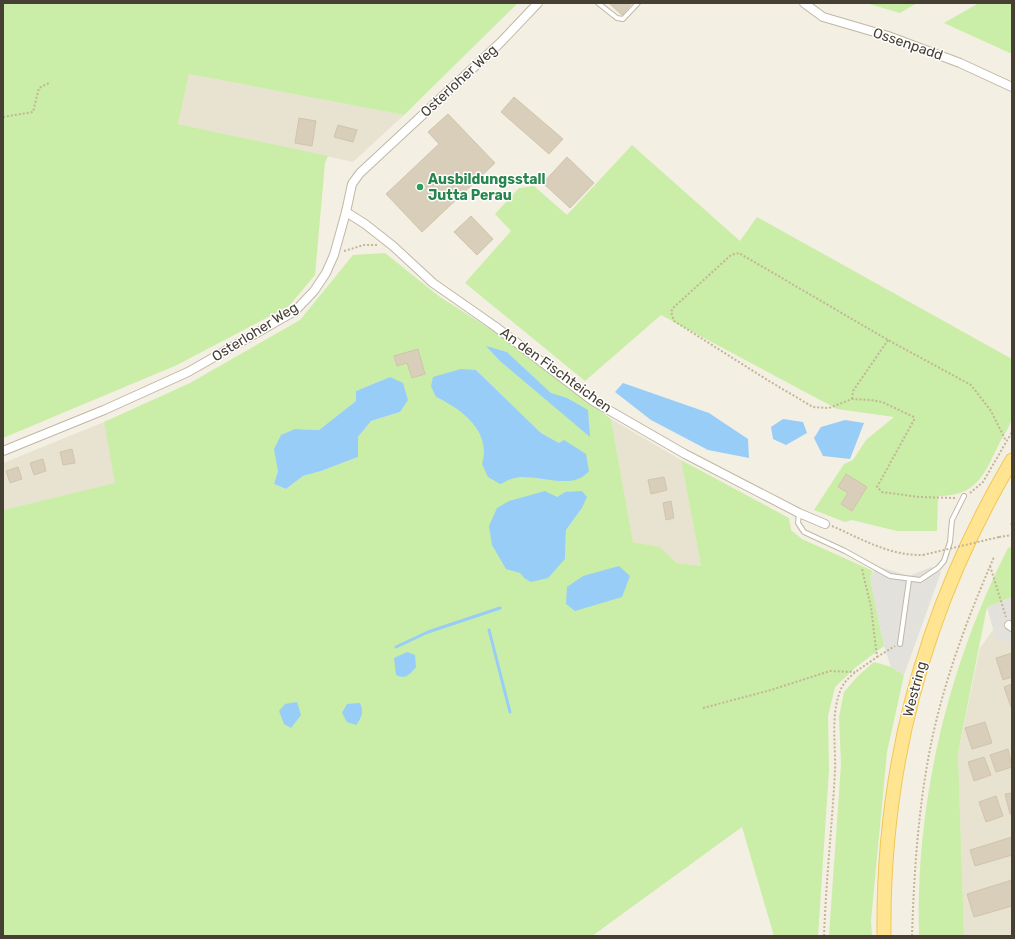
<svg xmlns="http://www.w3.org/2000/svg" width="1015" height="939" font-family="Rubik,sans-serif">
<style>
.residential{fill:#e8e2d1}
.green{fill:#caeda7;fill-rule:evenodd}
.parking{fill:#e3e1dc}
.water{fill:#98cdf8}
.lines{fill:none;stroke-linecap:round;stroke-linejoin:round}
.stream{stroke:#98cdf8;stroke-width:3}
.building{fill:#d9ceba;stroke:#d2c4aa}
.lane-casing{stroke:#c0b8a5;stroke-width:6}
.street-casing{stroke:#c0b8a5;stroke-width:10}
.primary-casing{stroke:#f0c855;stroke-width:15}
.path{stroke:#c3b595;stroke-width:2;stroke-dasharray:2 2;stroke-linecap:butt}
.lane{stroke:#fff;stroke-width:4}
.street{stroke:#fff;stroke-width:8}
.primary{stroke:#ffe491;stroke-width:13}
.path-bridge{stroke:#c3b595;stroke-width:2;stroke-dasharray:2 2;stroke-linecap:butt}
.leisure-dot{fill:#2e9e5b;stroke:#fff;stroke-width:1.5}
.labels{text-anchor:middle;dominant-baseline:central;stroke-width:3;stroke-linejoin:round;paint-order:stroke}
.street-label{font-size:14px;fill:#463f33;stroke:#fff}
.leisure-label{font-size:14px;font-weight:bold;fill:#27864d;stroke:#fff;text-anchor:start}
</style>
<rect width="100%" height="100%" fill="#f4efe3"/>
<g class="residential">
<polygon points="189,74 404,115 353,162 178,124"/>
<polygon points="611,419 681,460 701,566 677,563 660,547 633,542"/>
<polygon points="104,422 116,483 3,510 3,463"/>
<polygon points="1012,604 1012,936 964,936 958,753 980,648"/>
</g>
<g class="green">
<polygon points="3,3 518,3 404,115 189,74 178,124 328,156 325,163 315,275 289,306 177,365 3,438"/>
<polygon points="866,3 917,3 900,13"/>
<polygon points="979,3 1012,3 1012,54 944,23"/>
<path d="M632 145 740 241 757 217 1012 359C1012 378 1014 399 1012 417 1011 425 1004 435 1000 442 984 474 978 496 938 496L937 531H897L852 520 845 522 814 510 844 464 853 460 866 440 894 417 837 409 661 315 585 381 465 283 511 231 495 214 519 188 534 186 567 215Z"/>
<path d="M385 253 440 297 492 330 611 419 633 542 660 547 677 563 701 566 681 460 789 518 791 530 802 539 873 571 870 578 884 646 856 667 835 687 828 716 829 770 818 936H774L742 827 592 936H3V510L115 483 104 422 190 383 300 320 353 255ZM487 347 507 352 551 393ZM476 370 541 433 559 443 549 480 528 477 512 478 485 454 484 442 470 417 451 404 436 397ZM390 377 400 412 371 421 358 437V457L321 471 303 476 286 489 274 484 278 471 295 429 319 430 356 401V391ZM565 492 582 508 566 530 565 559 524 578 520 573 557 497Z"/>
<path d="M1012 547V597L987 607 958 753 964 936H919C915 803 948 666 1008 548Z"/>
<polygon points="874,662 891,667 904,675 887,752 871,921 872,936 829,936 841,764 839,717 844,692 858,676"/>
</g>
<g class="parking">
<polygon points="877,566 909,576 931,567 941,572 904,675 891,667 884,646 870,578"/>
<polygon points="1012,597 1012,643 996,640 987,607"/>
</g>
<g class="water">
<polygon points="486,346 507,352 551,393 567,398 588,410 590,437 500,361"/>
<path d="M461 369 476 370 541 433 559 443 564 440 586 454 589 471C571 493 535 471 511 479 507 480 504 483 500 484L488 477 482 464C492 432 462 409 436 397L431 386 433 377Z"/>
<polygon points="390,377 403,383 408,400 400,412 371,421 358,437 358,457 321,471 303,476 286,489 274,484 278,471 274,449 281,435 295,429 319,430 356,401 356,391"/>
<polygon points="623,383 709,413 748,439 749,458 708,450 651,420 615,392"/>
<polygon points="783,419 803,422 807,433 786,445 773,439 771,427"/>
<polygon points="845,420 864,423 850,459 823,456 814,438 821,427"/>
<polygon points="545,491 557,497 565,492 582,491 587,497 582,508 566,530 565,559 548,578 531,582 524,578 520,573 506,569 492,545 489,526 497,508 509,501"/>
<polygon points="619,566 630,576 622,597 575,611 566,604 567,587 583,576"/>
<path d="M407 652 415 655 416 667C410 674 406 680 396 675L394 658Z"/>
<polygon points="297,702 301,715 291,728 284,724 279,711 285,704"/>
<path d="M360 703C364 712 362 717 356 725L347 722 342 713 347 704Z"/>
</g>
<g class="lines">
<g class="stream">
<polyline points="489,630 510,712"/>
<polyline points="396,647 428,632 500,608"/>
</g>
</g>
<g class="building">
<polygon points="609,3 632,3 622,15"/>
<polygon points="514,97 563,139 549,154 501,112"/>
<polygon points="448,114 495,163 422,232 386,194 439,144 428,132"/>
<polygon points="299,118 316,121 312,146 295,143"/>
<polygon points="338,125 357,130 353,142 334,137"/>
<polygon points="567,157 594,183 570,208 543,183"/>
<polygon points="471,216 493,239 477,255 454,232"/>
<polygon points="418,349 425,374 412,378 407,363 397,366 394,356"/>
<polygon points="72,449 75,463 63,465 60,452"/>
<polygon points="43,459 46,471 34,475 30,463"/>
<polygon points="18,467 22,479 10,483 6,471"/>
<polygon points="846,474 867,487 852,511 841,504 848,493 838,487"/>
<polygon points="664,477 667,490 651,494 648,480"/>
<polygon points="671,501 674,518 666,520 663,503"/>
<polygon points="1012,653 1012,677 1003,680 996,658"/>
<polygon points="1012,684 1012,707 1011,707 1004,687"/>
<polygon points="985,722 992,743 972,749 965,728"/>
<polygon points="1008,749 1012,767 996,772 990,755"/>
<polygon points="984,757 991,775 974,781 968,762"/>
<polygon points="1012,793 1012,813 1010,814 1005,794"/>
<polygon points="996,796 1003,816 986,822 979,802"/>
<polygon points="1012,837 1012,855 975,866 970,850"/>
<polygon points="1012,880 1012,906 974,917 967,894"/>
</g>
<g class="lines">
<defs>
<g id="lane">
<polyline points="598,3 617,18 623,19 638,3"/>
<polyline points="799,513 798,523 804,532 845,551 890,576 920,580 938,568 944,561 950,542 952,520 964,496"/>
<polyline points="900,644 909,580"/>
</g>
<g id="street">
<polyline points="804,3 823,17 888,36 960,63 1012,87"/>
<polyline points="346,212 365,224 393,246 433,283 496,327 593,401 685,454 799,513 825,524"/>
<polyline points="3,451 104,410 188,372 295,311 314,291 326,273 334,255 346,212 352,184 360,173 500,43 538,3"/>
<polyline points="1009,625 1012,627"/>
</g>
<path id="primary" d="M884 936C882 765 925 607 1012 460"/>
</defs>
<use href="#lane" class="lane-casing"/>
<use href="#street" class="street-casing"/>
<use href="#primary" class="primary-casing"/>
<g class="path">
<polyline points="3,117 33,112 39,88 49,83"/>
<polyline points="344,251 364,245 377,245"/>
<polyline points="852,399 853,391 888,340"/>
<polyline points="970,493 983,482 1012,432"/>
<polyline points="955,498 919,497 882,492 877,487 914,420 914,417 882,402 871,400 852,399 829,408 813,407 769,381 674,321 671,312 673,308 731,255 739,253 888,340 971,385 991,411 1006,441"/>
<polyline points="1011,525 1012,523"/>
<path d="M832 526C862 539 890 556 923 555"/>
<polyline points="999,537 1012,535"/>
<polyline points="990,566 1006,617"/>
<polyline points="877,657 895,646"/>
<polyline points="703,708 771,690 830,671 855,672"/>
<path d="M824 936C826 881 832 826 835 771 836 745 830 715 841 689 847 675 865 666 877 657L871 607 862 569"/>
<path d="M912 936C914 873 918 811 930 749 943 683 967 619 994 557"/>
</g>
<use href="#lane" class="lane"/>
<use href="#street" class="street"/>
<use href="#primary" class="primary"/>
<polyline class="path-bridge" points="923,555 999,537"/>
</g>
<circle class="leisure-dot" cx="420" cy="187" r="4"/>
<g class="labels">
<g class="street-label">
<text transform="translate(908 44) rotate(19)">Ossenpadd</text>
<text transform="translate(459 81) rotate(-43)">Osterloher Weg</text>
<text transform="translate(255 332) rotate(-32)">Osterloher Weg</text>
<text transform="translate(556 370) rotate(36)">An den Fischteichen</text>
<text transform="translate(915 689) rotate(-75)">Westring</text>
</g>
<g class="leisure-label">
<text x="428" y="179">Ausbildungsstall<tspan x="428" dy="16">Jutta Perau</tspan></text>
</g>
</g>
<rect width="1015" height="939" fill="none" stroke="#463f33" stroke-width="8"/>
</svg>
